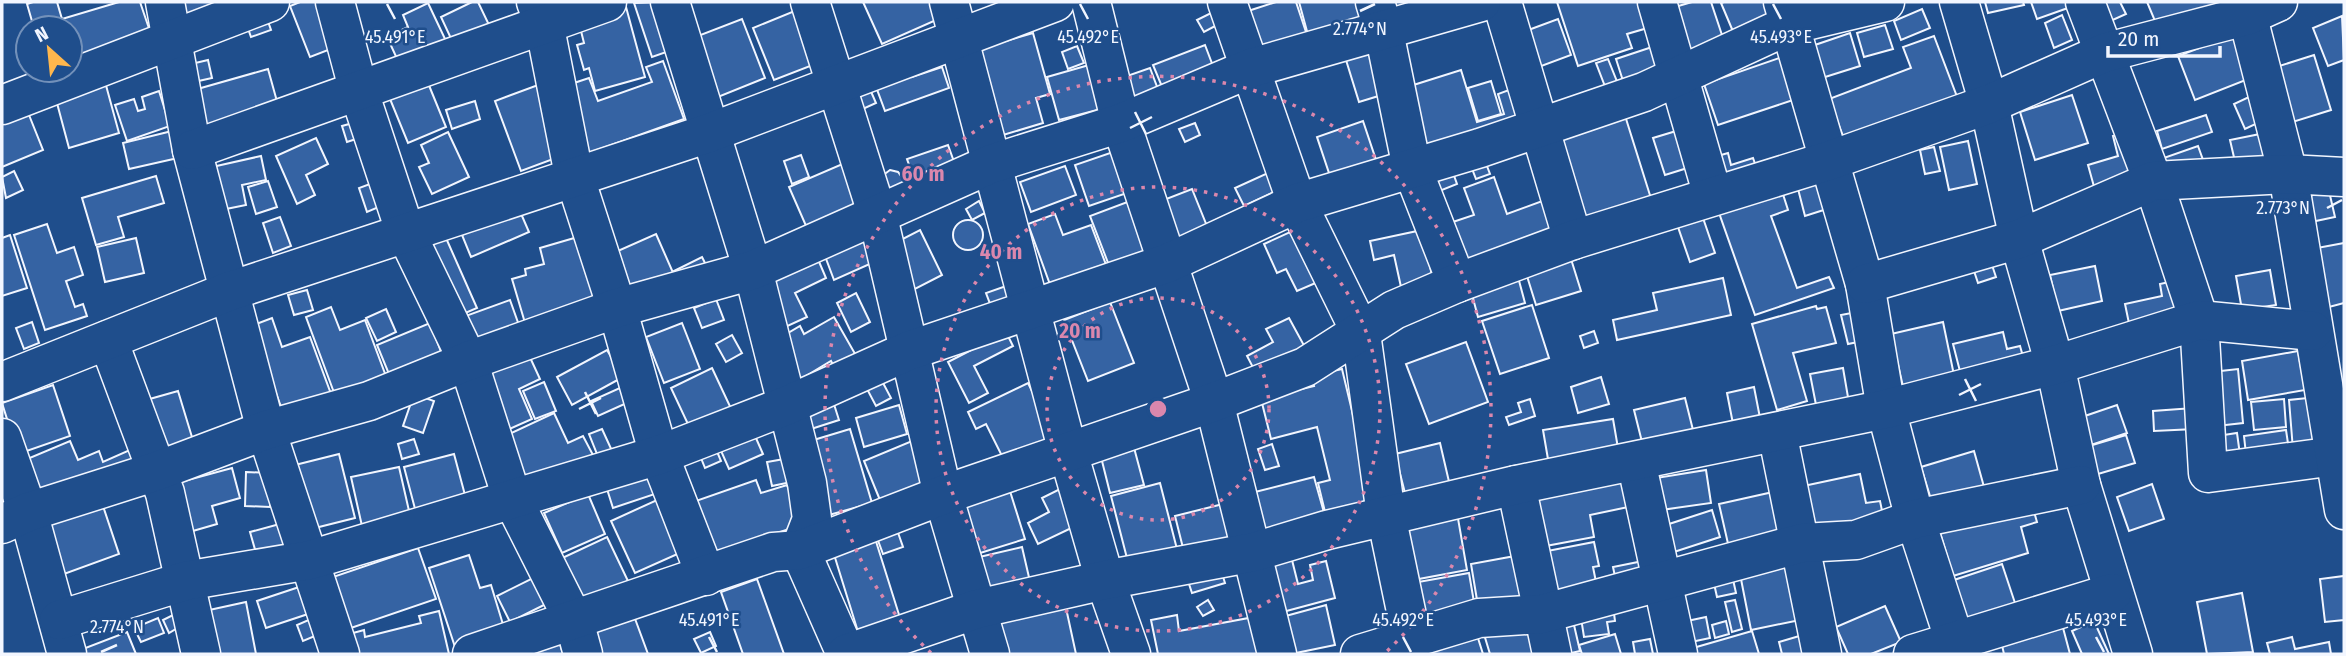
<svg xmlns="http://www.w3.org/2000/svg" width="2346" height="656" font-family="'Fira Sans Condensed',sans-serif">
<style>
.building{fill:#3563a3;stroke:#f2f6ff;stroke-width:2}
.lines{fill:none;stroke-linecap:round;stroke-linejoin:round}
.minor-casing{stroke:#f2f6ff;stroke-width:41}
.minor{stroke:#1f4e8c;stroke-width:38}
.ticks{fill:none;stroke:#f2f6ff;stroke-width:2.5}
.ring{fill:none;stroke:#da87ad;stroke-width:3.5;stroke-dasharray:3.5 7}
.ticks-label{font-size:18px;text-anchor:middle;fill:#f2f6ff;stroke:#1f4e8c;stroke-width:5;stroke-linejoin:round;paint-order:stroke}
.centre{fill:#da87ad;stroke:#1f4e8c;stroke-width:3.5}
.ring-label{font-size:21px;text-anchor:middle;font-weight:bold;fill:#da87ad;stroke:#1f4e8c;stroke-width:5;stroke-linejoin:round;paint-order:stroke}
</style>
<rect width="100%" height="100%" fill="#1f4e8c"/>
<g class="building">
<polygon points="33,2 57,2 62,19 119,2 140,2 154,43 70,70 70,28 34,28 27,4"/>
<polygon points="178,2 227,2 184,19"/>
<polygon points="300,2 318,2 336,47 310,57 290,6"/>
<polygon points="472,2 478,2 490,27 454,45 441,17"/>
<polygon points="661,2 678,48 652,57 634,3"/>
<polygon points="863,2 937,2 943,17 882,44"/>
<polygon points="1276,2 1296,2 1310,44 1261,60 1245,12"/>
<polygon points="1299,2 1359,2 1367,30 1311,46"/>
<polygon points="1557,2 1643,2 1651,27 1627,34 1632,48 1578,66"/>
<polygon points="1692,2 1711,2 1725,44 1684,58 1668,9"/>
<polygon points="1724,2 1777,2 1740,48 1721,3"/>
<polygon points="1985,2 2023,2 2024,5 1988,13"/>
<polygon points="2031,2 2081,2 2082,3 2037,19"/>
<polygon points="2104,2 2120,2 2126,14 2106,23"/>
<polygon points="2147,2 2226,2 2160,33"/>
<polygon points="428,3 446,41 399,63 387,37 408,27 403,15"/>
<polygon points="626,7 645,77 595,91 589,68 584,70 577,45 584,43 578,19"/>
<polygon points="1922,9 1930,28 1901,40 1894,21"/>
<polygon points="797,10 818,63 774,80 753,28"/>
<polygon points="1213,12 1219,24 1204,32 1197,20"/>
<polygon points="265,13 271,30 251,37 245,20"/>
<polygon points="2062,15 2072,40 2054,48 2045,23"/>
<polygon points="2342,16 2344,60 2328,66 2313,28"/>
<polygon points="742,19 765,78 713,99 690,39"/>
<polygon points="1558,19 1571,55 1536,68 1523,32"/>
<polygon points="1885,25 1893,49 1864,57 1857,33"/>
<polygon points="1033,33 1050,94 1036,98 1043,123 1003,135 978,49"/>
<polygon points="1850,33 1860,66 1822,78 1812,46"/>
<polygon points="2239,33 2256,76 2195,100 2178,56"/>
<polygon points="1934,36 1959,102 1846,144 1829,99 1911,68 1903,47"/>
<polygon points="1205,45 1216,74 1165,94 1153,65"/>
<polygon points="1077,46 1084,63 1068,69 1062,52"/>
<polygon points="1655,46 1663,71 1624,84 1616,59"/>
<polygon points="1372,53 1385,94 1359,102 1346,60"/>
<polygon points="1788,55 1802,97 1718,125 1704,84"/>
<polygon points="2314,55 2331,110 2286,124 2270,69"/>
<polygon points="1608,59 1618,84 1606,89 1596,63"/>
<polygon points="208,60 212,78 194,82 191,64"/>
<polygon points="663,61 684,119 589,153 565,86 589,78 598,101 652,82 646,67"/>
<polygon points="1089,65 1101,109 1059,120 1047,77"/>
<polygon points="942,67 949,88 885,111 875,84 910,72 912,77"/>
<polygon points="1150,68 1162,100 1136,109 1124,77"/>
<polygon points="268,69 278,105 204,126 194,90"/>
<polygon points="1461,70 1477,122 1504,114 1498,94 1517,87 1528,125 1426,158 1404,88"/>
<polygon points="104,78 119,133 69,148 54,92"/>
<polygon points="1491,81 1501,114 1478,121 1468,88"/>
<polygon points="428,83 446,127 408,143 390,99"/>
<polygon points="538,85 564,155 521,171 495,101"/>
<polygon points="869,87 876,103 854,113 847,97"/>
<polygon points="159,91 170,126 127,141 115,105 134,99 138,111 145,109 142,97"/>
<polygon points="2072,95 2088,143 2035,160 2020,112"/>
<polygon points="2251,96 2262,121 2245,129 2234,104"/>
<polygon points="475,101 480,119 452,129 446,110"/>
<polygon points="1622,106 1654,208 1584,230 1552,129"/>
<polygon points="27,110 43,150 2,167 2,120"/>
<polygon points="2206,115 2212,132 2162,149 2157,131"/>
<polygon points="360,121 365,136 347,142 342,126"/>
<polygon points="1363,121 1376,160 1330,176 1317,137"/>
<polygon points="1195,123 1200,135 1185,142 1179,129"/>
<polygon points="1686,128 1697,165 1665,175 1653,138"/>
<polygon points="172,131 178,158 129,169 123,143"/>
<polygon points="448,132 469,177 432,194 419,167 429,163 421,145"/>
<polygon points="2131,132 2146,187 2098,201 2088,165 2118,156 2113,136"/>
<polygon points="2265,133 2270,158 2236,166 2230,140"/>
<polygon points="316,138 328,164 306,175 315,195 297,204 276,156"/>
<polygon points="1968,141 1977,184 1949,190 1940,147"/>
<polygon points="948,145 958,173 917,187 907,159"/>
<polygon points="2198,146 2207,171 2158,160"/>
<polygon points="1934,147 1940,171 1925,174 1920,150"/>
<polygon points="1116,151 1130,192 1089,206 1075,165"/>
<polygon points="1728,153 1731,165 1753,158 1760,178 1717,192 1707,159"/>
<polygon points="801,155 809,177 792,184 784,161"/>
<polygon points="261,156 266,180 242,185 246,205 221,210 212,167"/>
<polygon points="1485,161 1490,174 1476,179 1471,166"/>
<polygon points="847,162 867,210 810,235 789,187"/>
<polygon points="1065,166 1076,195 1031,212 1020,182"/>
<polygon points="890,170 898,172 907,184 901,198 878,179"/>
<polygon points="1452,170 1457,184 1432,194 1427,182"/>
<polygon points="14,171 23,190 6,198 2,177"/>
<polygon points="1270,172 1278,190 1244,206 1235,188"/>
<polygon points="156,176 164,203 118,217 124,237 96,245 82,198"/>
<polygon points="1494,177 1507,214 1545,200 1555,230 1458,264 1444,225 1474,215 1464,188"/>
<polygon points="268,181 277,207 256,214 248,187"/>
<polygon points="378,181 386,204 367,212 359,188"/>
<polygon points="1826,181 1833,207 1805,216 1798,189"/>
<polygon points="1781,188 1788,210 1771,216 1797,288 1829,277 1834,288 1755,315 1718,210"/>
<polygon points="1192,189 1213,241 1183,254 1161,201"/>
<polygon points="2329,191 2335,217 2311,222 2305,197"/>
<polygon points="979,201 985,213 972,220 966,209"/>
<polygon points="1130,201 1150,253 1110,268 1090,216"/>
<polygon points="519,209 529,232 471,257 462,235"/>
<polygon points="1055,214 1063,235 1091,225 1108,270 1052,290 1028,224"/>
<polygon points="280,217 291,246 273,253 263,223"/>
<polygon points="1703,218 1715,253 1690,262 1678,227"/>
<circle cx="968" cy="235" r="15"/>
<polygon points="47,224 57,253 74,247 83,275 66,281 75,307 83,304 87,316 45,330 14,235"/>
<polygon points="1301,227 1325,279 1297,291 1286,269 1277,273 1264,244"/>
<polygon points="442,229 477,308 456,317 421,239"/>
<polygon points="920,230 942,275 913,290 891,245"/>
<polygon points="1422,230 1433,280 1401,287 1394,255 1374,260 1370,241"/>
<polygon points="656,234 678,284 632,303 611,254"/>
<polygon points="10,235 27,288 2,296 2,238"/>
<polygon points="581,236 603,310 528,333 512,279 526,275 525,269 544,264 540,248"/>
<polygon points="871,237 881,259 834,280 825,256"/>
<polygon points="136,238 144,273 105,282 97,247"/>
<polygon points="2344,243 2344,303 2329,307 2317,248"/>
<polygon points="702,257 711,275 683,288 674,271"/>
<polygon points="817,257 826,278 795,293 807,317 781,329 760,285"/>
<polygon points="1571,259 1581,291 1536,305 1526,273"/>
<polygon points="1992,265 1996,277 1978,283 1974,271"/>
<polygon points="2095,266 2102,301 2058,311 2050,275"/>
<polygon points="2270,270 2276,305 2242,310 2236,276"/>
<polygon points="1518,277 1525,303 1478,317 1471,291"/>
<polygon points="1723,278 1731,315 1617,340 1613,320 1657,310 1653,293"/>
<polygon points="2178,280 2188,325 2132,338 2125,304 2162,296 2160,284"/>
<polygon points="1006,286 1011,302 992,309 986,293"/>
<polygon points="307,290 313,310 294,315 288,295"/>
<polygon points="856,293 870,322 851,332 837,303"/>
<polygon points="716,299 724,320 702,328 694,308"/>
<polygon points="510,300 521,331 471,350 460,318"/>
<polygon points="1110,302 1134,363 1088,381 1064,320"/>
<polygon points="1532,305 1549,358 1500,374 1482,321"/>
<polygon points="1816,306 1817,309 1826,307 1836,343 1793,353 1807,401 1777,410 1752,324"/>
<polygon points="331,307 340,330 365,320 387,379 336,398 306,317"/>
<polygon points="386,309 396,332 377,341 366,318"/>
<polygon points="1862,311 1868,340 1848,344 1841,315"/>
<polygon points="834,317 862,366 840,378 831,361 801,379 778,339 800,326 804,334"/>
<polygon points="272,318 282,347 310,337 331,394 283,412 251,326"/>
<polygon points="1289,318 1307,351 1258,377 1247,356 1273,342 1266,329"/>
<polygon points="32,322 39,343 24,349 16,328"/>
<polygon points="1943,322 1955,380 1904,391 1891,334"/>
<polygon points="430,323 443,357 391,379 377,345"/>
<polygon points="682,323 700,369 664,383 646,337"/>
<polygon points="1594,331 1598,343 1584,348 1580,336"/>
<polygon points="1006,332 1013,346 974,366 988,393 969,403 948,362"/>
<polygon points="2003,332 2007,349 2020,346 2026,367 1963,383 1953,344"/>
<polygon points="732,335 742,353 726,362 716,344"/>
<polygon points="1466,342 1488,402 1429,424 1406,364"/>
<polygon points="607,350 623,377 572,405 557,377"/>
<polygon points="2298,351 2305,390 2248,400 2242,361"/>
<polygon points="528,353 540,379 519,389 532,419 505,431 480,375"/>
<polygon points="712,368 735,417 694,437 671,388"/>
<polygon points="1843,368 1849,403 1817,410 1810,374"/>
<polygon points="1342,369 1374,503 1326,516 1318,483 1330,480 1317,427 1271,439 1261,399 1314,386 1311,376"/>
<polygon points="2238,369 2243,423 2217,426 2212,372"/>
<polygon points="1601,377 1609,404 1578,413 1571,387"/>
<polygon points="882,381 891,398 876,406 867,389"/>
<polygon points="544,382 556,411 535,419 523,391"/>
<polygon points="1028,383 1054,436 1004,460 986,424 976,429 968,412"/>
<polygon points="53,385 70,436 18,454 2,403"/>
<polygon points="622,387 629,402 598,416 591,401"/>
<polygon points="1754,387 1761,423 1734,429 1727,393"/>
<polygon points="178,391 195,447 156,459 139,402"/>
<polygon points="414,394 434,401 423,433 403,426"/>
<polygon points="2317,397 2321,447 2293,450 2289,400"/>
<polygon points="832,398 839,420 808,430 801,408"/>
<polygon points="1685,398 1694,434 1643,446 1634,410"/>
<polygon points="1530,399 1535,416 1509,425 1506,417 1521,412 1518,403"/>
<polygon points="2284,399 2286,427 2254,430 2251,402"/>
<polygon points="899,405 907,434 864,447 856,418"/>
<polygon points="2117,405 2127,433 2088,446 2079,418"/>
<polygon points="2193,408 2195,429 2154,431 2153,411"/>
<polygon points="554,413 568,443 583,436 593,455 523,487 501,438"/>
<polygon points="1613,419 1619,454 1549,465 1543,430"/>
<polygon points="602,429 613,453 599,459 589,434"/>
<polygon points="752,429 763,454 729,469 718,444"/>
<polygon points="850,429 872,503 829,515 807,442"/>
<polygon points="2286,430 2290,457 2247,463 2244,436"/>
<polygon points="2237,433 2241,462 2220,464 2217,436"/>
<polygon points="2126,435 2135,463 2098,474 2089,446"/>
<polygon points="414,439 419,454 402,459 398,444"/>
<polygon points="70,441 78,460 99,451 103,462 132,449 139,466 39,508 20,462"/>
<polygon points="912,441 932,490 884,510 864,461"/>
<polygon points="713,442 721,461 705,468 697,448"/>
<polygon points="1440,443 1450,486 1406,497 1395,454"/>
<polygon points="1133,444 1144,485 1110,493 1100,453"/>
<polygon points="1272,444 1279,466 1265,470 1258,449"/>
<polygon points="1974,451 1986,494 1934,509 1921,467"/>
<polygon points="339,454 355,518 311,529 295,465"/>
<polygon points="454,454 469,510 419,524 404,467"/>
<polygon points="790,458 796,481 772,486 767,462"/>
<polygon points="399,467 412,524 364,535 351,477"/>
<polygon points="232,468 240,498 212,506 217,524 186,533 173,484"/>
<polygon points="653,470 661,492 613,508 606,486"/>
<polygon points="1706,470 1711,503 1661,510 1656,478"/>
<polygon points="246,472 272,473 270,507 245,506"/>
<polygon points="1627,474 1633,506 1590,515 1594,537 1535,548 1525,493"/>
<polygon points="1860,474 1866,503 1880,501 1885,525 1805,542 1794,488"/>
<polygon points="1314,477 1325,516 1257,533 1247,494"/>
<polygon points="756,480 761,493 787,485 801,525 708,556 690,503"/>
<polygon points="1160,483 1178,553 1129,566 1111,496"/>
<polygon points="2152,484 2164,519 2129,531 2117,497"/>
<polygon points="1066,486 1084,522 1038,544 1028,523 1049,512 1042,498"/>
<polygon points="1009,488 1025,539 977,554 961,503"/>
<polygon points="1773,492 1783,536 1729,548 1719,504"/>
<polygon points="588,494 605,534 562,553 544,513"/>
<polygon points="657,500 682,552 635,573 611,521"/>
<polygon points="2031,501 2037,522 2021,527 2028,553 1953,576 1939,529"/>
<polygon points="102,503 119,554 64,574 47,522"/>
<polygon points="1227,503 1237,543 1185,556 1175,516"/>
<polygon points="1456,507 1467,570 1408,581 1394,519"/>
<polygon points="1712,510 1720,537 1674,552 1666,525"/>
<polygon points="287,522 300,564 262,574 250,532"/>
<polygon points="896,527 903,547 883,554 876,535"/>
<polygon points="874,535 901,621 859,635 832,548"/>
<polygon points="607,537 628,581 579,604 558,560"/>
<polygon points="1594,542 1599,566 1593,567 1597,587 1545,597 1537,553"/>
<polygon points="1022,547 1031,586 984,596 975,558"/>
<polygon points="418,548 436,599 348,629 330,578"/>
<polygon points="1289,548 1298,584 1313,580 1310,565 1326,561 1335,598 1279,613 1264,554"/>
<polygon points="469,555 480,588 491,585 505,631 455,647 429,568"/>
<polygon points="1515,556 1521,599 1478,606 1471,564"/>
<polygon points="1648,560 1652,578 1617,586 1613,567"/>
<polygon points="1219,564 1225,583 1192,593 1186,575"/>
<polygon points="1795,564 1805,619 1751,630 1740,574"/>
<polygon points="2002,564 2017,609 1968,625 1954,580"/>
<polygon points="1469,573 1475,608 1413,619 1407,584"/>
<polygon points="1732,575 1736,593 1717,597 1713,579"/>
<polygon points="537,576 550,602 510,622 497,596"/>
<polygon points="2344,576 2344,620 2325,622 2320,579"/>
<polygon points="757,579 784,654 743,654 721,592"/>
<polygon points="308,584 317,611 266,628 257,601"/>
<polygon points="2242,593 2253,652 2207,654 2197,602"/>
<polygon points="1208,600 1214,610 1203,616 1197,607"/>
<polygon points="1735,600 1742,629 1732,632 1725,602"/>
<polygon points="246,602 256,654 209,654 200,612"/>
<polygon points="1326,605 1335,645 1291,654 1282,617"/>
<polygon points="1613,606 1615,621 1607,622 1609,634 1584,637 1581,618"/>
<polygon points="1885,606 1901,642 1871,654 1848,654 1836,627"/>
<polygon points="1066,608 1076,654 999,654 993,624"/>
<polygon points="439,611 449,654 346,654 342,636 364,630 365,637 421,623 419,616"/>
<polygon points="1571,612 1580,651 1567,654 1555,615"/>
<polygon points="177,613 184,624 169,633 163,620"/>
<polygon points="320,615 327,631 303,641 297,625"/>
<polygon points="1177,615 1179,631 1254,617 1261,654 1158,654 1151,620"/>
<polygon points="634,616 648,654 595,654 588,634"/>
<polygon points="1706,617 1710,638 1691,642 1687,621"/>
<polygon points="158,618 164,633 141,642 134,628"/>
<polygon points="1526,618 1537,654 1490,654 1483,631"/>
<polygon points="1726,621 1729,634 1715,638 1712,625"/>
<polygon points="2094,621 2109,654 2082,654 2072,631"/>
<polygon points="2062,624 2070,654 2004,654 2001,641"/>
<polygon points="1752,631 1759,654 1694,654 1693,648"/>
<polygon points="127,632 136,654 76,654 75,652"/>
<polygon points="710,632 716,646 701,653 694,639"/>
<polygon points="1615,634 1621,654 1582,654 1579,645"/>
<polygon points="1806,634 1812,654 1782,654 1779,642"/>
<polygon points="1477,635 1483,654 1418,654"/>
<polygon points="2292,637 2295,649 2329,642 2331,654 2270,654 2267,643"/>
<polygon points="1650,639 1653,654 1635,654 1633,642"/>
<polygon points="559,641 563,654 520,654"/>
</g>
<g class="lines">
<defs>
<g id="minor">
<polyline points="165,2 192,150 266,430 340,654"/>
<polyline points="335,2 359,92 405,231 468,361 512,498 574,621 583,654"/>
<polyline points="536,2 544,23 574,175 617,308 659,455 706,576"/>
<polyline points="670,2 753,270 807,483 812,519 800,550 846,654"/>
<polyline points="810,2 877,213 943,495 990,654"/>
<polyline points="949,2 1068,452 1105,580 1131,654"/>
<polyline points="1091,2 1121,123 1214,402 1277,654"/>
<polyline points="1227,2 1297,203 1361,333 1386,515 1412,640"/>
<polyline points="1375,2 1384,32 1412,168 1457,283"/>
<polyline points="1502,2 1573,240"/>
<polyline points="1657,2 1713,196"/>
<polyline points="1783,2 1865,284 1886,409 1915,519 1959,654"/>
<polyline points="1959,2 1989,104 2019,239 2055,365 2081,485 2133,654"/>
<polyline points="2085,2 2153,181 2199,320 2208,473 2335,456"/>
<polyline points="2244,2 2288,174 2344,510"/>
<polyline points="2,105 270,2"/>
<polyline points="192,150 607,2"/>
<polyline points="1865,284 2019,239 2153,181 2288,174 2344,177"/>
<polyline points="108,340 165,493 201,654"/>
<polyline points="2,382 230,291 709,133 1055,2"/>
<polyline points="1777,432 1822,654"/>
<polyline points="2,438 28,512 67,654"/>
<polyline points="1636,461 1678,654"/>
<polyline points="1516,485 1552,654"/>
<polyline points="2,524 28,512 157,471 266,430 369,401 468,361 617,308 753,270 991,164 1121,123 1251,68 1481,2"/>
<polyline points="59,620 185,581 310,560 659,455 788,405 908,351 1168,263 1297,203 1480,148 1644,92 1789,25 1885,2"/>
<polyline points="472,654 773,552 800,550 943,495 1214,402 1305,367 1394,310 1457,283 1573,240 1831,160 1989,104 2104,53 2249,15 2278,2"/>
<polyline points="846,654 977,609 1105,580 1254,552 1327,530 1516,485 1886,409 2055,365 2199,320 2313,331"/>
<polyline points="1360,654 1479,618 1542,614 1802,543 1856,540 1915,519 2081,485"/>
<polyline points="1913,654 2112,593"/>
</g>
</defs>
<use href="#minor" class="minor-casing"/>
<use href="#minor" class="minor"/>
</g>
<path class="ticks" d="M387 4 395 19M1080 4 1088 19M1773 4 1781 19M1360 11 1375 4M1135 112 1146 134M1130 128 1152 117M2327 208 2342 200M1965 379 1976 401M585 392 596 414M1959 395 1981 384M579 409 601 398M709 637 717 652M1403 637 1411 652M2096 637 2104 652M101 652 117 645"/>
<g class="ring">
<circle cx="1158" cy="409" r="111"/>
<circle cx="1158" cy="409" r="222"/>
<path d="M931 653A333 333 0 1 1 1385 653"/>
</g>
<g class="ticks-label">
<text x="1360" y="35">2.774°N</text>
<text x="395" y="43">45.491°E</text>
<text x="1088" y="43">45.492°E</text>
<text x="1781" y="43">45.493°E</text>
<text x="2283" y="214">2.773°N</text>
<text x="709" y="626">45.491°E</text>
<text x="1403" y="626">45.492°E</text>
<text x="2096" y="626">45.493°E</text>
<text x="117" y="633">2.774°N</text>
</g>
<circle cx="1158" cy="409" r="10" class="centre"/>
<g class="ring-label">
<text x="923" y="181">60 m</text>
<text x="1001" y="259">40 m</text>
<text x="1080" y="338">20 m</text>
</g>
<rect width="2346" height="656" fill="none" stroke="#f2f6ff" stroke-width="7"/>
<g transform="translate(49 49) rotate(333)"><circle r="33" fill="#1f4e8c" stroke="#7391ba" stroke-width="2"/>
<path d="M0-5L12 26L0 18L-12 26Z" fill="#ffb74d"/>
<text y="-10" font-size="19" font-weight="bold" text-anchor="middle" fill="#f2f6ff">N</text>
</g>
<path d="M2108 46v10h112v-10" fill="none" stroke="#f2f6ff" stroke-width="3.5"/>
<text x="2118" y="46" font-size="21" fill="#f2f6ff" stroke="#1f4e8c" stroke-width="5" paint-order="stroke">20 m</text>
</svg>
